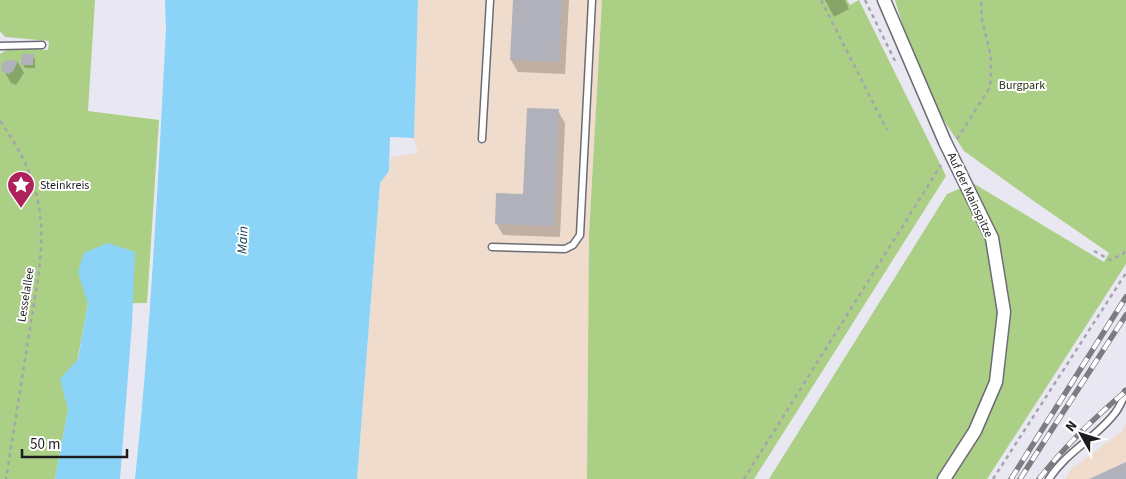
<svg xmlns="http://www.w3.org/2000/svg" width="1126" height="479" font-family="'Source Sans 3',sans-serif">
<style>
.industrial{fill:#efdccc}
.green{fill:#abcf84}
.water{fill:#8bd4f8}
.shadow{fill:#0003}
.building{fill:#b1b1bb}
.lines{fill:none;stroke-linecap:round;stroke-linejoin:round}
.service-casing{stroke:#6c6c75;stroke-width:9}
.minor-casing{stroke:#6c6c75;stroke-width:15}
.path{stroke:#a6a5ad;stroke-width:2.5;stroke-dasharray:4 4;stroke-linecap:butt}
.service{stroke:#fff;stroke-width:6}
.minor{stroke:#fff;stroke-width:12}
.rail-casing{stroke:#7c7c82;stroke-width:5.5}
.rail{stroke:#fff;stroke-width:4;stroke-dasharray:11;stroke-linecap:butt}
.labels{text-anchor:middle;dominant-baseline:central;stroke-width:4;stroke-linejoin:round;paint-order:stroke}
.park-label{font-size:12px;fill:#253313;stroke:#fff}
.poi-label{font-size:12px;fill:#1d1d20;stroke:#fff;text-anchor:start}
.street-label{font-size:12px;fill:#1d1d20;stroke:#fff}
.water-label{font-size:14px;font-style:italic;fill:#164153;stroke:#fff}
</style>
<rect width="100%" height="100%" fill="#e9e8f2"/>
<g class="industrial">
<polygon points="418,0 602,0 589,235 587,479 357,479 380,183 389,171 391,157 418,153 414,138"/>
<polygon points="1126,422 1126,479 1065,479 1071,469 1122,431"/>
</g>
<g class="green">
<polygon points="0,0 95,0 88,111 159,120 147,303 88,304 55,479 0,479 0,54 10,48 48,50 49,41 5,37 0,31"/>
<polygon points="602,0 847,0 850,5 859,0 946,176 754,479 587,479 589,235"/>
<polygon points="895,0 1126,0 1126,264 987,479 769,479 947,194 973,183 1104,262 1109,253 1038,204 964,151 941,116 926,84 905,33"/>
</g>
<g class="water">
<path d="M165 0H418L414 138 390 137 389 171 380 183 357 479H135C151 329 158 179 166 29Z"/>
<polygon points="108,243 135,252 132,324 120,479 55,479 68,410 60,379 78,359 88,304 78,272 84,253"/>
</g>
<g class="shadow">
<polygon points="515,0 569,0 565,74 518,72 511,60"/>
<polygon points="825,0 845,0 849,9 834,17"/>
<polygon points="33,56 35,59 35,68 25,68 23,65"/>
<polygon points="18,62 24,73 16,85 11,83 4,71"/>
<polygon points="558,111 565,123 560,237 503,235 496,223 524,195"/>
</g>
<g class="building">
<polygon points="513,0 562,0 559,62 510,60"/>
<polygon points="22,54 34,54 33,65 21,65"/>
<polygon points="7,60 18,61 13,71 9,74 3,72 1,67 3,62"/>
<polygon points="527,108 559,109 554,226 495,224 496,193 523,194"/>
<polygon points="1126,462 1126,479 1089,479"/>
</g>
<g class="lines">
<defs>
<g id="service">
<polyline points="0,46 42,45"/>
<polyline points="482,139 490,0"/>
<polyline points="492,247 565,249 573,245 580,235 592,0"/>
<path d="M1049 479C1067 451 1096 438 1115 413 1120 407 1123 399 1126 392"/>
</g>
<polyline id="minor" points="884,0 945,142 992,238 1004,312 996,382 975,431 944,479"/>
</defs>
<use href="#service" class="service-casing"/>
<use href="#minor" class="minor-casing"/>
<g class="path">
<polyline points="821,0 887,130"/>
<polyline points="865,0 895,61"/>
<path d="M0 121C38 175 47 212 38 278L6 479"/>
<polyline points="957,139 990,87 991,74 991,57 982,19 981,0"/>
<polyline points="1094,251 1110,260 1123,254 1126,250"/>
<polyline points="744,479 941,165"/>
<polyline points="993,479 1126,273"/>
</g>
<use href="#service" class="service"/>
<use href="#minor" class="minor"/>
<defs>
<g id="rail">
<polyline points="1011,479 1126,297"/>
<polyline points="1020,479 1126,315"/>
<path d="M1039 479C1065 446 1094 418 1126 391"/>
</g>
</defs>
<use href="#rail" class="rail-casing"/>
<use href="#rail" class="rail"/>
</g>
<defs>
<symbol id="sight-pin" viewBox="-11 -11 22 30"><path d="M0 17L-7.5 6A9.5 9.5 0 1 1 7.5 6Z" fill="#af215a" stroke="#fff"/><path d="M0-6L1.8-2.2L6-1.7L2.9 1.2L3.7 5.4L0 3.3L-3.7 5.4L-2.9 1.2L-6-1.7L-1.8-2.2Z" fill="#fff"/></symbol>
</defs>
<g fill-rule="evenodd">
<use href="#sight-pin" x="5" y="169" width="32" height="43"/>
</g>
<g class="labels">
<g class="park-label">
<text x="1022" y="85">Burgpark</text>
</g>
<g class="poi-label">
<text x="40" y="185">Steinkreis</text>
</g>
<g class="street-label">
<text transform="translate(970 195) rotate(65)">Auf der Mainspitze</text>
<text transform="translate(26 295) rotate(-81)">Lesselallee</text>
</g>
<g class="water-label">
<text transform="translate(243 240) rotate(-88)">Main</text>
</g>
</g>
<g transform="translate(1081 434) rotate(309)" stroke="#ffffff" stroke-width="4" paint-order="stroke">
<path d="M0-4L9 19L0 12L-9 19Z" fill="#1d1d20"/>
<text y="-8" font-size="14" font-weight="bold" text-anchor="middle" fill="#1d1d20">N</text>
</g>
<path d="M22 449v8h105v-8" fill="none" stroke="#1d1d20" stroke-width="2.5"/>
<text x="30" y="449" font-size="15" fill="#1d1d20" stroke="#ffffff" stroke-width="4" paint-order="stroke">50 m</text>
</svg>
